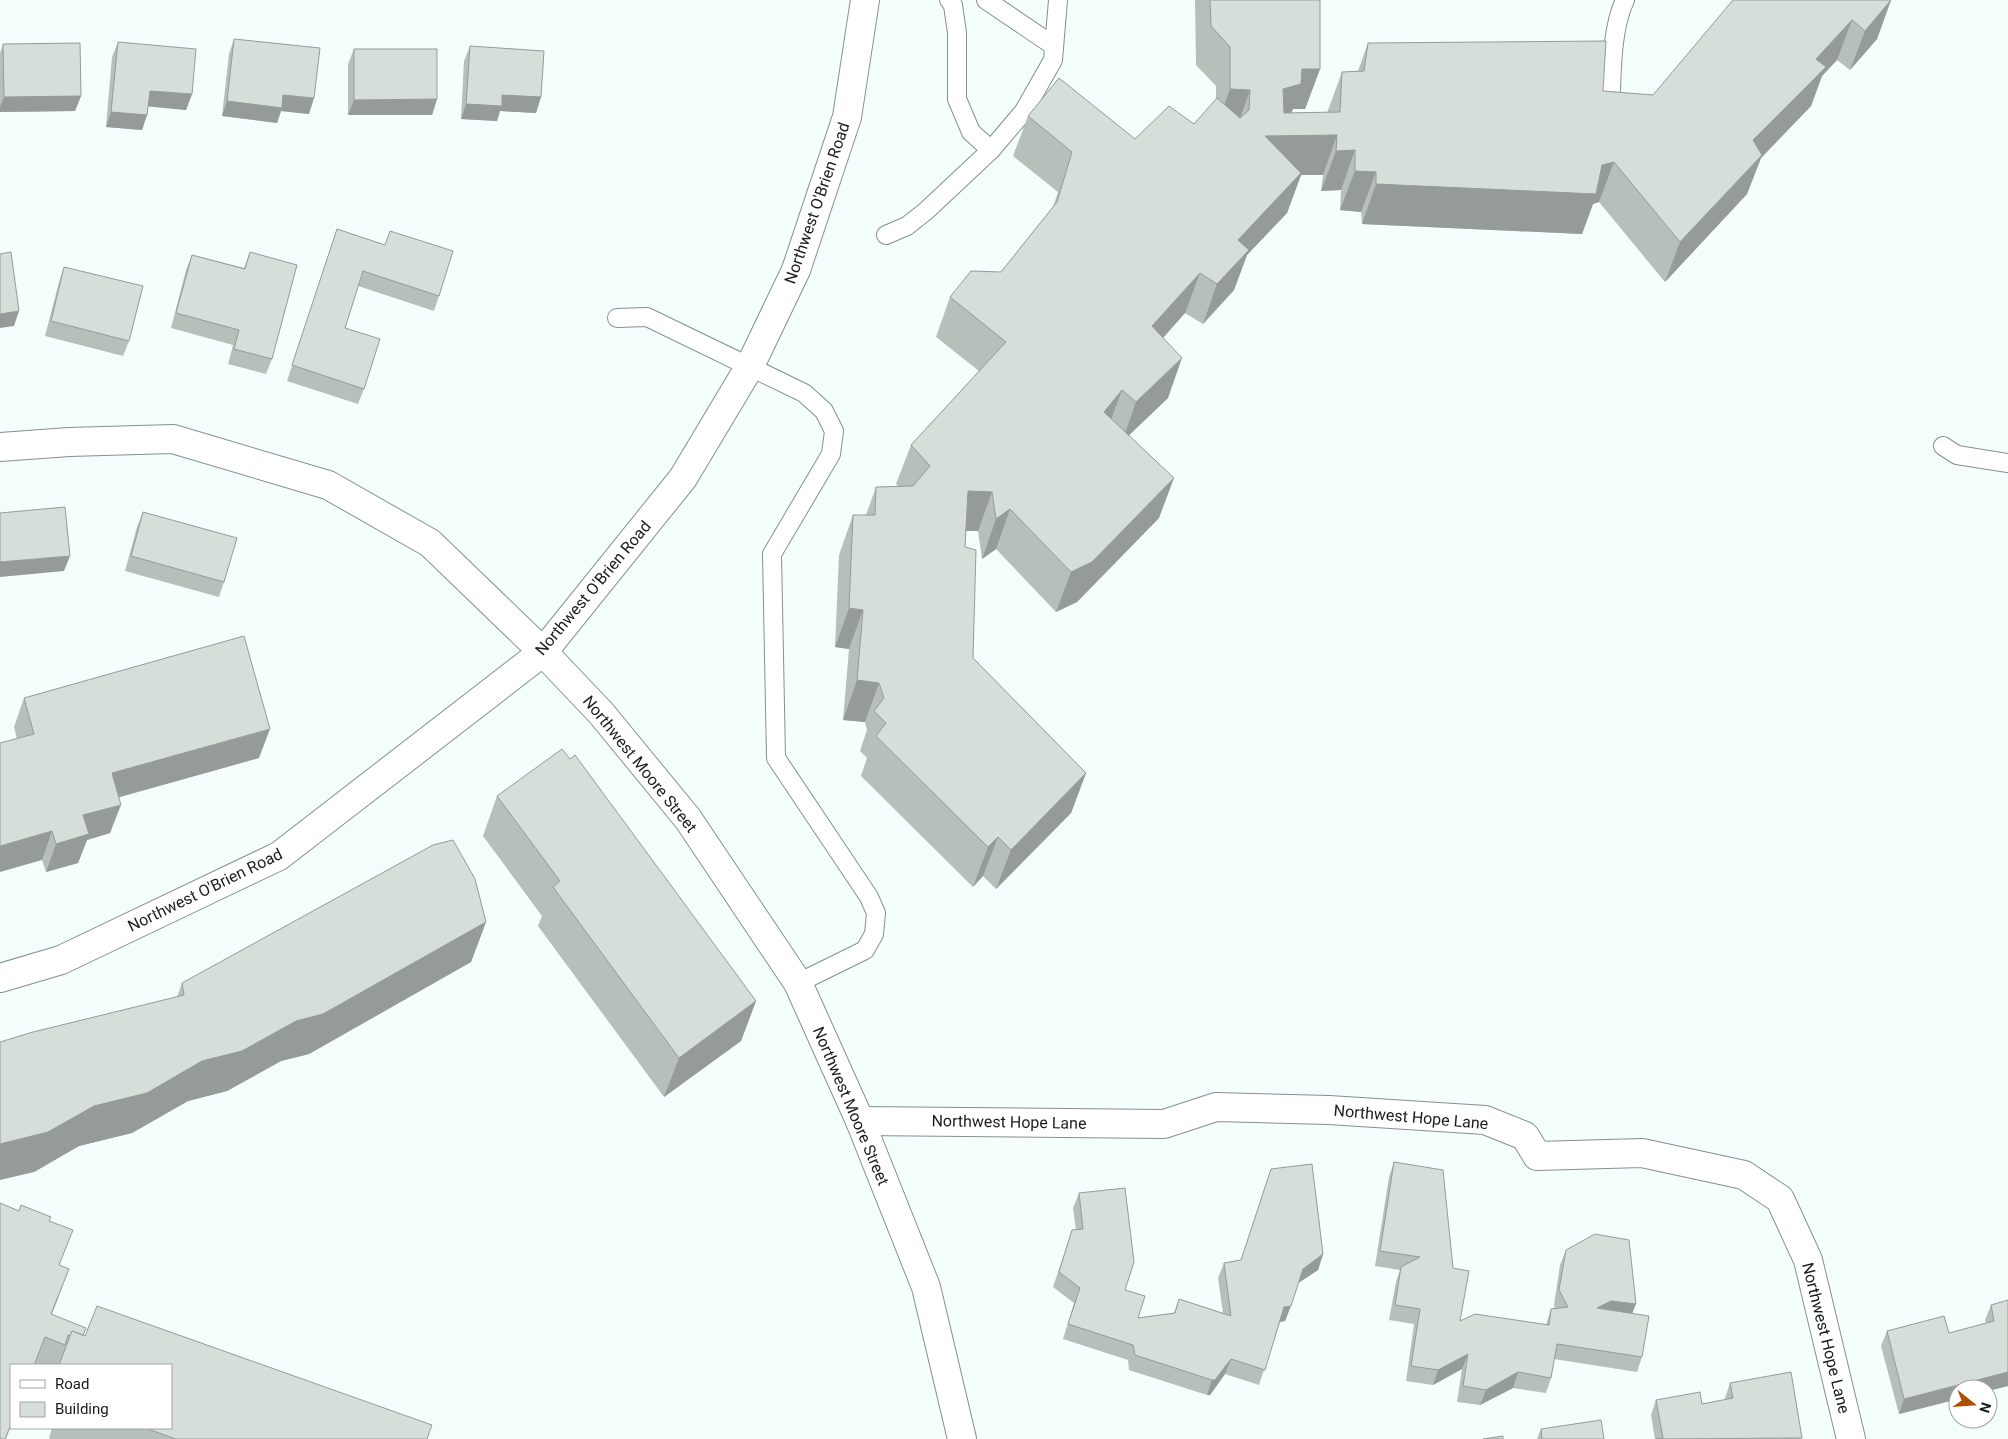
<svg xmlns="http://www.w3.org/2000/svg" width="2008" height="1439" font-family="Roboto,sans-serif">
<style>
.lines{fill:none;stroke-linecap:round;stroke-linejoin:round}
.service-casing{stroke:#86908e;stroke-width:20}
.minor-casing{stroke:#86908e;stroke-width:30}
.service{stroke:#fff;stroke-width:18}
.minor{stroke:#fff;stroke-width:28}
.wall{fill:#b7bfbb}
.shaded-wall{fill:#959b98}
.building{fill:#d5ded9;stroke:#959b98}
.labels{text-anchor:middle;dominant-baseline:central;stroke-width:4;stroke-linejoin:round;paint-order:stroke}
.street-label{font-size:16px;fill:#191d1c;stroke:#fff}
</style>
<rect width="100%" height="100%" fill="#f3fefd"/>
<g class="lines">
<defs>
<g id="service">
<polyline points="949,0 953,5 957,33 957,99 971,132 991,150"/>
<polyline points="986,0 1054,46"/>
<path d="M1610 115C1612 81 1610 31 1625 0"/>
<polyline points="886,235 907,226 926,211 991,150 1024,111 1053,60 1058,0"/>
<polyline points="617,318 647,317 804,393 824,411 834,431 831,454 772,554 776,758 869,897 876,913 874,934 865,950 798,983"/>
<polyline points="1943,446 1957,455 2008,463"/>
</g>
<g id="minor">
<polyline points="0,447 69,442 173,439 328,485 430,543 543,652 601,713 688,819 798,983 860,1121 926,1287 962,1439"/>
<polyline points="0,978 61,960 279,856 543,652 683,478 750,366 796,270 847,117 865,0"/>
<polyline points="860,1121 1164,1124 1216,1107 1329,1110 1485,1120 1525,1136 1537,1156 1642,1153 1744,1175 1780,1199 1808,1260 1851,1439"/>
</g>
</defs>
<use href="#service" class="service-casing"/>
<use href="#minor" class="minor-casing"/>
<use href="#service" class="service"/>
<use href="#minor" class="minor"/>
</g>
<g class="wall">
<polygon points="1195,0 1320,0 1320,69 1305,109 1293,109 1291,113 1327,113 1342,72 1358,71 1368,43 1603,91 1653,95 1891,0 1877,39 1850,70 1837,60 1822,76 1811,106 1761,158 1747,194 1665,282 1599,202 1593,204 1582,234 1362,224 1361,212 1340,210 1341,190 1321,191 1323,175 1301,175 1287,213 1247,255 1234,290 1203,324 1185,313 1163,338 1168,398 1129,435 1159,518 1077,602 1056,612 996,549 982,559 978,531 966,531 965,547 973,658 1086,773 1071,813 996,889 983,876 973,887 861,776 867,758 860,751 867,730 865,722 843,720 849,649 835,647 839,555 853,515 866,515 876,487 898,486 896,484 911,445 979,371 936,337 950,297 1001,272 1053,207 1058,192 1013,156 1028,116 1135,139 1194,124 1216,100 1216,86 1196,65"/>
<polygon points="234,39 309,114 281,111 277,123 222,116 229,54"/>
<polygon points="118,42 192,94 186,110 148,106 147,115 142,130 106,127 112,57"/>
<polygon points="3,44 81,96 75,111 0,112 0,53"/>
<polygon points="470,46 541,97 536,113 500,111 497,121 461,119 464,61"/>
<polygon points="354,49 437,99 432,115 348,115 348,64"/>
<polygon points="337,229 439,296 434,311 358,286 345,328 364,389 358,404 287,381"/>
<polygon points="250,252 272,359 266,374 228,364 233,345 171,328 186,270 192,255 244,268"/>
<polygon points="64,267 129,341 123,356 45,336 59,282"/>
<polygon points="143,512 224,582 219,597 125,571 137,527"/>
<polygon points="24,698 259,758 119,797 110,833 87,840 78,863 46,872 42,860 17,739 14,727"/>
<polygon points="497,796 756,1001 741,1041 664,1097 538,926 542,916 483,836"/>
<polygon points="486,922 471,962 309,1054 281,1061 227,1091 188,1101 132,1133 79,1146 34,1172 177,997 182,983"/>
<polygon points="1394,1162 1453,1268 1460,1321 1546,1325 1551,1309 1555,1308 1554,1305 1560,1265 1566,1250 1632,1313 1642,1357 1637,1372 1554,1359 1551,1378 1546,1393 1513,1388 1480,1405 1457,1402 1462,1369 1433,1385 1406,1381 1414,1324 1389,1320 1396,1282 1400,1270 1375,1266 1389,1177"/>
<polygon points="1271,1169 1323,1254 1318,1270 1298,1283 1285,1321 1280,1322 1259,1385 1225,1374 1210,1395 1207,1395 1129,1370 1128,1360 1063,1339 1074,1303 1053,1287 1072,1230 1076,1230 1073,1208 1079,1193 1138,1318 1174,1313 1179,1299 1223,1313 1218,1278 1224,1263 1241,1260"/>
<polygon points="19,1211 50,1221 60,1266 58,1298 52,1314 83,1335 427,1439 50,1439 49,1438 52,1428 171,1428 58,1364 57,1365 11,1365 11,1426 6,1439 0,1439"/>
<polygon points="2008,1300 2008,1386 1988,1391 1988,1389 1958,1389 1958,1399 1899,1414 1881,1346 1887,1331 1949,1333 1986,1323 1985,1320 1991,1305"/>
<polygon points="1730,1383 1802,1439 1655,1439 1651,1415 1656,1400 1702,1404 1725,1400 1725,1398"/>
<polygon points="1541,1429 1604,1439 1537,1439"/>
</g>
<g class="shaded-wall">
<polygon points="1891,0 1877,39 1850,70 1865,31"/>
<polygon points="1852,20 1837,60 1822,76 1811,106 1761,158 1747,194 1665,282 1680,242 1753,140 1816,59"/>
<polygon points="1302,69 1320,69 1305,109 1293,109 1287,124 1268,129 1283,89"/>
<polygon points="1230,89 1250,90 1236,130 1216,128"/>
<polygon points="150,91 192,94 186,110 144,106"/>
<polygon points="283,95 314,98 309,114 281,111 277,123 222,116 227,101"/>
<polygon points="502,95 541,97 536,113 500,111 497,121 461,119 466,104"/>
<polygon points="81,96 75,111 0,112 0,107 4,97"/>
<polygon points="437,99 432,115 348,115 354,100"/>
<polygon points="111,112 147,115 142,130 106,127"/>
<polygon points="1337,135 1323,175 1301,175 1287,213 1247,255 1234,290 1203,324 1217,284 1238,240 1265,136"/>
<polygon points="1355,150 1341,190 1321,191 1336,151"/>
<polygon points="1614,162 1599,202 1593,204 1582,234 1362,224 1376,184 1602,165"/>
<polygon points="1355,171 1376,172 1361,212 1340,210"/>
<polygon points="1200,273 1185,313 1138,366 1152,326"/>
<polygon points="19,311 14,326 0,328 0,314"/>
<polygon points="1182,358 1168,398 1122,442 1136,402"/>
<polygon points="1122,390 1107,430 1104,412"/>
<polygon points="1174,478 1159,518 1077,602 1056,612 1071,572"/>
<polygon points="968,491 992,492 978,531 953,531"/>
<polygon points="1010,509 996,549 982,559 996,519"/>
<polygon points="70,556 64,571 0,577 0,562"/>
<polygon points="849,608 863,610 849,649 835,647"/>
<polygon points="857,680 879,683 865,722 843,720"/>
<polygon points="270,729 259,758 102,802 112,773"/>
<polygon points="1086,773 1071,813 996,889 1011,850"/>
<polygon points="121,805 110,833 87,840 78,863 46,872 56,844 83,815"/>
<polygon points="52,831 42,860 0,872 0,846"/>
<polygon points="998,837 983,876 973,887 988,847"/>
<polygon points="486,922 471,962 309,1054 281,1061 227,1091 188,1101 132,1133 79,1146 34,1172 0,1180 0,1144 202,1061 296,1021"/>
<polygon points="756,1001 741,1041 664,1097 679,1058"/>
<polygon points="1323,1254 1318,1270 1297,1284 1303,1269"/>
<polygon points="69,1269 58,1298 40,1342 51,1314"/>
<polygon points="1611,1301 1636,1304 1630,1319 1597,1308"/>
<polygon points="1291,1306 1285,1321 1279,1322 1284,1307"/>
<polygon points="1468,1354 1462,1369 1433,1385 1438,1370"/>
<polygon points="1231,1359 1225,1374 1210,1395 1207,1395 1212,1380"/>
<polygon points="1518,1372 1513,1388 1480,1405 1486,1390"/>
<polygon points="2008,1372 2008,1386 1988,1391 1988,1389 1958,1389 1958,1399 1899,1414 1904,1399"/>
</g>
<g class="building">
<polygon points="1210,0 1320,0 1320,69 1302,69 1301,84 1283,89 1284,113 1340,112 1342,72 1364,71 1368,43 1606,41 1603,91 1653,95 1733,0 1891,0 1865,31 1852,20 1816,59 1826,67 1753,140 1762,155 1680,242 1614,162 1602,165 1596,194 1376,184 1376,172 1355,171 1355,150 1336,151 1337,135 1265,136 1301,173 1238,240 1249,250 1217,284 1200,273 1152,326 1182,358 1136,402 1122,390 1104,412 1174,478 1092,562 1071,572 1010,509 996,519 992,492 968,491 965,547 976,550 973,658 1086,773 1011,850 998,837 988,847 876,736 886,723 874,711 884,698 879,683 857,680 863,610 849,608 853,515 875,515 876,487 913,486 930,466 911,445 1006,342 950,297 971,271 1001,272 1057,202 1072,152 1028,116 1059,78 1135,139 1169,106 1194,124 1217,98 1240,118 1249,110 1250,90 1230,89 1230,47 1211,26"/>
<polygon points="234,39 320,48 314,98 283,95 282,108 227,101"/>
<polygon points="118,42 196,49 192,94 150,91 147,115 111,112"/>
<polygon points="80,43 81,96 4,97 3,44"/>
<polygon points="470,46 544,51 541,97 502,95 502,106 466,104"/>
<polygon points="354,49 437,49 437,99 354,100"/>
<polygon points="337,229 385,245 390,231 453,251 439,296 363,271 345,328 380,339 364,389 292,365"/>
<polygon points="11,252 19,311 0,314 0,254"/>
<polygon points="250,252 297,265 272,359 234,349 239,330 176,313 192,255 245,269"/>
<polygon points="64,267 143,286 129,341 51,321"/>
<polygon points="65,507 70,556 0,562 0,513"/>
<polygon points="143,512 237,538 224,582 131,556"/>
<polygon points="244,636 270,729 112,773 121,805 83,815 89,834 56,844 52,831 0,846 0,743 34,734 24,698"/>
<polygon points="562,749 570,759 575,755 756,1001 679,1058 553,887 560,881 497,796"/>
<polygon points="453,840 475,879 486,922 323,1014 296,1021 242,1051 202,1061 147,1093 94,1106 48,1132 0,1144 0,1042 33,1032 184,995 182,983 433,845"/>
<polygon points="1394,1162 1443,1170 1453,1268 1469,1271 1460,1321 1475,1314 1549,1325 1551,1309 1568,1307 1559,1290 1566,1250 1595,1234 1629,1240 1636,1304 1611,1301 1597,1308 1649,1316 1642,1357 1557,1344 1551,1378 1518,1372 1486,1390 1463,1386 1468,1354 1438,1370 1411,1366 1420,1309 1395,1305 1401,1267 1420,1257 1380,1251"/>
<polygon points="1312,1164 1323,1254 1303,1269 1291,1306 1284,1307 1265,1370 1231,1359 1215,1380 1212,1380 1135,1355 1133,1345 1068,1324 1080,1288 1059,1272 1072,1230 1083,1229 1079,1193 1125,1188 1134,1262 1125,1290 1145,1296 1138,1318 1175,1313 1179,1299 1231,1316 1224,1263 1241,1260 1271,1169"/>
<polygon points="0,1203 19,1211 21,1205 51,1217 49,1221 73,1230 59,1265 69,1269 51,1314 86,1328 83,1335 72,1331 70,1336 68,1335 65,1345 45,1337 34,1365 11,1365 11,1424 5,1439 0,1439"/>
<polygon points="2008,1300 2008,1372 1904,1399 1887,1331 1944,1316 1949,1333 1994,1321 1991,1305"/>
<polygon points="97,1306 432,1425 427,1439 176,1439 145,1428 171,1428 171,1365 59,1365 72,1331 85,1336"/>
<polygon points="1791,1372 1802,1438 1656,1439 1663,1438 1656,1400 1700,1392 1702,1404 1733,1398 1730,1383"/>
<polygon points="1601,1420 1604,1439 1542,1439 1541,1429"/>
<polygon points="1503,1436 1503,1439 1483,1439"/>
</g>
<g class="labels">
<g class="street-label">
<text transform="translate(817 203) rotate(-71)">Northwest O'Brien Road</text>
<text transform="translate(593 588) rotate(-50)">Northwest O'Brien Road</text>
<text transform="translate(640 764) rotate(51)">Northwest Moore Street</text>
<text transform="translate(205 890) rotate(-26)">Northwest O'Brien Road</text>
<text transform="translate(851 1106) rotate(67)">Northwest Moore Street</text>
<text transform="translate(1411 1117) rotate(5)">Northwest Hope Lane</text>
<text transform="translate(1009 1122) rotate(1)">Northwest Hope Lane</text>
<text transform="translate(1826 1338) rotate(76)">Northwest Hope Lane</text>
</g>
</g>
<rect x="10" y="1364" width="162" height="65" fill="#ffffff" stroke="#a3a5a4"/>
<rect x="20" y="1380" width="25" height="8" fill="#ffffff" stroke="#a3a5a4"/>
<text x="55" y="1389" font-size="15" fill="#191d1c">Road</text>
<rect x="20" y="1402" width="25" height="15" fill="#d5ded9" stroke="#a3a5a4"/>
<text x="55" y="1414" font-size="15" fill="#191d1c">Building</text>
<g transform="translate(1973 1404) rotate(107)"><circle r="24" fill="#ffffff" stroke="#a3a5a4"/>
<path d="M0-4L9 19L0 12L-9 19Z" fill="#ae4f00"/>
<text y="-8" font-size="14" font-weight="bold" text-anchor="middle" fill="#191d1c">N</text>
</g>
</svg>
